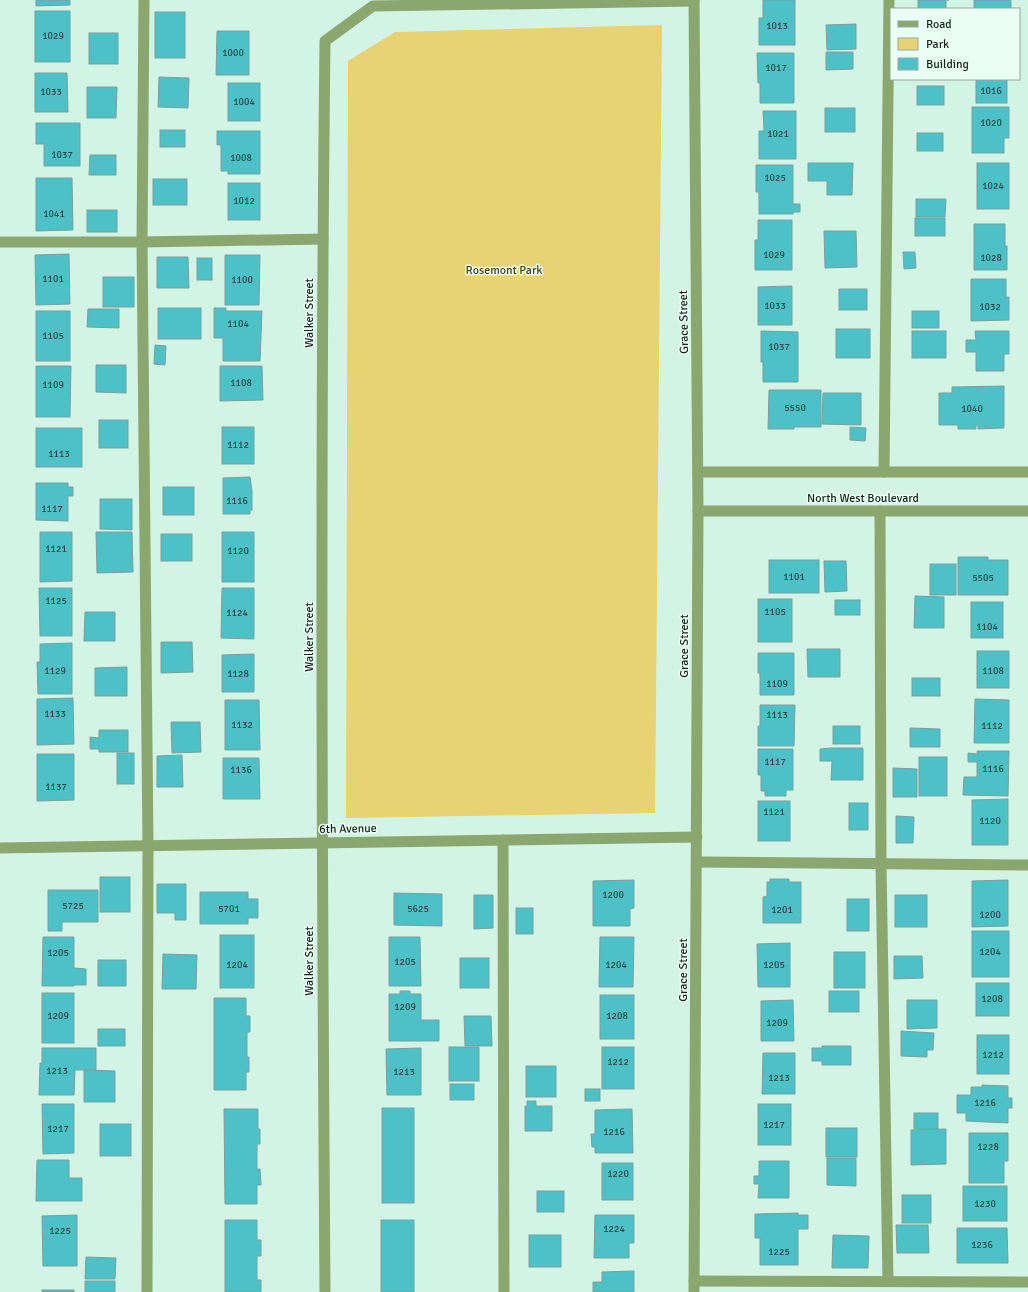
<svg xmlns="http://www.w3.org/2000/svg" width="1028" height="1292" font-family="Signika,sans-serif">
<style>
.green{fill:#e7d274}
.building{fill:#4dc1c6;stroke:#799fa0}
.lines{fill:none;stroke-linecap:round;stroke-linejoin:round}
.service{stroke:#89a76f;stroke-width:11}
.minor{stroke:#89a76f;stroke-width:11}
.labels{text-anchor:middle;dominant-baseline:central;stroke-width:3;stroke-linejoin:round;paint-order:stroke}
.number-label{font-size:10px;fill:#244a48}
.park-label{font-size:12px;fill:#494013;stroke:#eafef4}
.street-label{font-size:12px;fill:#17231e;stroke:#eafef4}
</style>
<rect width="100%" height="100%" fill="#d3f4e4"/>
<polygon class="green" points="662,25 655,813 346,818 348,61 395,32"/>
<g class="building">
<polygon points="36,0 70,0 70,5 36,6"/>
<polygon points="763,0 795,0 795,45 759,45 759,18 763,18"/>
<polygon points="918,0 949,0 946,0 946,9 918,9"/>
<rect x="974" y="0" width="37" height="9"/>
<rect x="35" y="11" width="35" height="51"/>
<rect x="155" y="12" width="30" height="46"/>
<polygon points="856,24 856,49 827,50 826,25"/>
<polygon points="217,31 249,31 249,75 216,75"/>
<rect x="89" y="33" width="29" height="31"/>
<polygon points="826,52 853,52 853,69 826,70"/>
<polygon points="757,53 794,53 794,103 760,103 760,83 758,83"/>
<polygon points="35,73 67,73 68,112 35,112"/>
<polygon points="159,77 189,78 188,108 158,107"/>
<rect x="976" y="79" width="31" height="24"/>
<rect x="228" y="83" width="32" height="38"/>
<rect x="917" y="86" width="27" height="19"/>
<polygon points="87,87 117,87 116,118 87,118"/>
<polygon points="972,107 1009,107 1009,138 1004,138 1004,153 972,153"/>
<rect x="825" y="108" width="30" height="24"/>
<polygon points="763,111 796,111 796,159 759,159 759,131 764,131"/>
<polygon points="36,123 80,123 80,166 44,166 44,144 36,144"/>
<rect x="160" y="130" width="25" height="17"/>
<polygon points="217,131 260,131 260,174 228,174 228,171 221,171 221,145 217,145"/>
<rect x="917" y="133" width="26" height="18"/>
<polygon points="90,155 116,155 116,175 89,175"/>
<polygon points="808,163 853,163 852,195 827,195 827,181 808,181"/>
<rect x="977" y="163" width="32" height="46"/>
<polygon points="756,165 793,165 793,204 800,204 800,212 793,212 793,214 759,214 759,192 756,192"/>
<polygon points="36,178 72,178 73,230 36,231"/>
<rect x="153" y="179" width="34" height="26"/>
<rect x="228" y="183" width="32" height="37"/>
<polygon points="916,199 946,199 945,217 916,217"/>
<rect x="87" y="210" width="30" height="22"/>
<rect x="915" y="218" width="30" height="18"/>
<polygon points="758,220 792,220 792,270 755,270 755,240 758,240"/>
<polygon points="974,224 1005,224 1005,246 1007,246 1007,270 974,270"/>
<polygon points="824,231 856,231 857,267 825,268"/>
<polygon points="903,252 915,252 916,268 904,269"/>
<polygon points="69,254 70,304 36,305 35,255"/>
<polygon points="225,255 260,255 259,305 225,305"/>
<polygon points="157,257 188,257 189,288 157,288"/>
<rect x="197" y="258" width="15" height="22"/>
<rect x="103" y="277" width="31" height="30"/>
<polygon points="971,279 1006,279 1006,297 1009,297 1009,320 971,321"/>
<polygon points="792,286 792,325 758,325 758,287"/>
<rect x="839" y="289" width="28" height="21"/>
<rect x="158" y="308" width="43" height="31"/>
<polygon points="214,308 226,308 226,311 262,311 260,361 223,361 223,338 214,338"/>
<polygon points="88,309 119,309 119,328 87,327"/>
<rect x="36" y="311" width="34" height="50"/>
<rect x="912" y="311" width="27" height="17"/>
<rect x="836" y="329" width="34" height="29"/>
<polygon points="761,331 798,332 798,382 763,382 763,362 761,362"/>
<rect x="912" y="331" width="34" height="27"/>
<polygon points="975,331 1009,331 1009,354 1004,354 1004,371 976,371 976,352 966,352 966,340 976,340"/>
<polygon points="155,345 166,346 165,365 154,364"/>
<polygon points="96,365 126,365 126,393 96,392"/>
<polygon points="36,366 71,366 70,417 36,417"/>
<polygon points="220,366 262,366 263,400 220,401"/>
<polygon points="1004,386 1004,428 978,429 978,425 976,425 976,429 958,429 958,425 939,425 939,393 952,393 952,387"/>
<polygon points="769,390 821,390 821,427 794,427 794,429 768,429"/>
<polygon points="823,393 861,393 861,425 822,424"/>
<rect x="99" y="420" width="29" height="28"/>
<rect x="222" y="427" width="32" height="37"/>
<polygon points="850,427 866,428 865,441 850,440"/>
<rect x="36" y="428" width="46" height="39"/>
<polygon points="250,477 252,491 252,510 250,510 250,514 223,514 223,478"/>
<polygon points="36,483 68,483 68,487 73,487 73,496 68,496 68,521 36,520"/>
<rect x="163" y="487" width="31" height="28"/>
<polygon points="100,499 132,499 132,530 100,529"/>
<polygon points="40,532 72,532 72,581 40,582"/>
<polygon points="96,532 132,532 133,572 97,573"/>
<rect x="222" y="532" width="32" height="50"/>
<rect x="161" y="534" width="31" height="27"/>
<polygon points="958,557 988,557 988,560 1008,560 1008,595 958,595"/>
<rect x="769" y="560" width="50" height="33"/>
<polygon points="824,561 846,561 847,591 825,592"/>
<rect x="930" y="564" width="26" height="31"/>
<polygon points="39,588 72,588 72,636 40,636"/>
<polygon points="222,588 254,588 254,639 221,638"/>
<polygon points="915,596 944,597 944,628 914,628"/>
<rect x="758" y="599" width="34" height="43"/>
<rect x="835" y="600" width="25" height="15"/>
<rect x="971" y="602" width="32" height="36"/>
<polygon points="85,612 115,612 115,641 84,641"/>
<polygon points="161,642 192,642 193,672 161,673"/>
<polygon points="72,643 72,694 38,694 37,662 40,662 40,644"/>
<polygon points="807,649 840,649 840,677 808,677"/>
<rect x="977" y="651" width="32" height="37"/>
<polygon points="758,653 794,653 794,695 760,695 760,673 758,673"/>
<polygon points="254,654 254,692 222,692 222,655"/>
<polygon points="127,667 127,696 95,696 95,668"/>
<rect x="912" y="678" width="28" height="18"/>
<polygon points="73,698 74,744 37,745 37,699"/>
<polygon points="975,699 1009,700 1009,743 974,743"/>
<polygon points="225,700 259,700 260,750 225,750"/>
<polygon points="760,705 795,705 794,746 758,746 758,726 760,726"/>
<polygon points="171,722 200,722 201,752 172,753"/>
<rect x="833" y="726" width="27" height="18"/>
<polygon points="910,728 940,729 940,747 910,747"/>
<polygon points="99,730 128,730 128,752 99,752 99,749 90,749 90,737 99,738"/>
<polygon points="832,748 863,748 863,780 831,780 832,761 820,761 820,749"/>
<polygon points="758,749 793,749 793,790 786,790 786,796 765,796 765,791 761,791 761,775 758,775"/>
<polygon points="977,751 1009,751 1008,796 963,795 964,777 977,777 977,762 968,762 968,753 977,754"/>
<rect x="117" y="753" width="17" height="31"/>
<polygon points="37,754 74,754 74,800 37,801"/>
<polygon points="182,755 183,787 157,787 157,756"/>
<rect x="919" y="757" width="28" height="39"/>
<polygon points="223,758 259,758 260,799 223,799"/>
<polygon points="893,768 917,769 917,797 893,797"/>
<polygon points="1008,799 1008,845 972,845 972,800"/>
<rect x="758" y="801" width="32" height="40"/>
<rect x="849" y="803" width="19" height="27"/>
<polygon points="896,816 914,817 913,843 896,843"/>
<rect x="100" y="877" width="30" height="35"/>
<polygon points="770,879 789,879 789,882 801,882 801,923 763,923 763,897 767,896 767,882 770,882"/>
<polygon points="634,880 634,908 630,909 630,926 593,926 593,881"/>
<polygon points="1008,880 1008,926 972,927 972,881"/>
<polygon points="157,884 186,884 186,920 175,920 175,913 157,913"/>
<polygon points="48,890 98,890 98,922 62,922 62,931 48,931"/>
<polygon points="200,892 248,892 248,899 258,899 258,918 248,918 248,924 200,924"/>
<polygon points="394,893 442,894 442,926 394,925"/>
<polygon points="474,895 493,895 493,928 474,929"/>
<rect x="895" y="895" width="32" height="32"/>
<rect x="847" y="899" width="22" height="32"/>
<rect x="516" y="908" width="17" height="26"/>
<rect x="972" y="931" width="37" height="46"/>
<rect x="220" y="935" width="34" height="53"/>
<polygon points="43,937 74,937 74,968 86,969 86,985 74,985 74,986 42,986"/>
<polygon points="389,937 420,937 421,986 389,986"/>
<polygon points="600,937 634,937 633,987 599,987"/>
<polygon points="790,943 790,987 758,987 757,944"/>
<rect x="834" y="952" width="31" height="36"/>
<polygon points="163,954 197,955 196,989 162,989"/>
<polygon points="894,956 922,956 923,978 894,979"/>
<rect x="460" y="958" width="29" height="30"/>
<rect x="98" y="960" width="28" height="26"/>
<rect x="976" y="983" width="33" height="33"/>
<polygon points="400,991 410,991 410,994 421,994 421,1020 439,1020 439,1041 389,1041 389,994 400,994"/>
<rect x="829" y="991" width="30" height="21"/>
<rect x="42" y="993" width="32" height="50"/>
<rect x="600" y="995" width="34" height="44"/>
<polygon points="214,998 246,998 246,1016 250,1016 250,1032 247,1032 247,1057 249,1057 249,1072 246,1072 246,1090 214,1090"/>
<polygon points="793,1000 794,1041 761,1041 761,1001"/>
<polygon points="907,1000 937,1000 937,1028 907,1029"/>
<polygon points="464,1016 491,1016 492,1046 465,1046"/>
<rect x="98" y="1029" width="27" height="17"/>
<polygon points="901,1031 934,1033 933,1050 927,1050 927,1057 901,1056"/>
<rect x="977" y="1035" width="32" height="39"/>
<polygon points="822,1046 851,1046 851,1065 822,1065 822,1061 812,1061 812,1048 822,1048"/>
<rect x="449" y="1047" width="30" height="34"/>
<rect x="602" y="1047" width="32" height="42"/>
<polygon points="42,1048 96,1048 96,1070 75,1070 74,1095 39,1095 40,1063 42,1063"/>
<polygon points="421,1048 421,1095 387,1095 386,1049"/>
<polygon points="763,1053 795,1053 795,1094 762,1094"/>
<rect x="526" y="1066" width="30" height="31"/>
<polygon points="84,1070 115,1071 115,1102 84,1102"/>
<rect x="450" y="1084" width="24" height="16"/>
<polygon points="982,1085 1008,1086 1008,1098 1012,1098 1012,1108 1008,1108 1008,1123 966,1121 966,1113 957,1113 957,1095 971,1095 971,1087 982,1087"/>
<rect x="585" y="1089" width="15" height="12"/>
<polygon points="527,1101 536,1101 536,1106 552,1106 552,1131 525,1131 525,1106 527,1106"/>
<polygon points="42,1104 74,1104 74,1153 43,1154"/>
<rect x="758" y="1104" width="33" height="41"/>
<rect x="382" y="1108" width="32" height="95"/>
<polygon points="224,1109 258,1109 258,1129 260,1129 260,1144 257,1144 257,1169 260,1169 261,1185 257,1185 257,1204 225,1204"/>
<polygon points="632,1109 633,1153 595,1153 595,1147 592,1147 591,1134 595,1134 595,1110"/>
<rect x="914" y="1113" width="24" height="16"/>
<rect x="100" y="1124" width="31" height="32"/>
<rect x="826" y="1128" width="31" height="29"/>
<polygon points="946,1129 946,1164 911,1165 911,1130"/>
<polygon points="969,1133 1008,1133 1008,1161 1004,1161 1004,1183 969,1183"/>
<polygon points="827,1158 856,1158 856,1186 827,1185"/>
<polygon points="37,1160 69,1160 69,1178 82,1178 82,1201 36,1201"/>
<polygon points="759,1161 789,1161 789,1198 758,1198 759,1184 754,1184 754,1176 759,1176"/>
<rect x="602" y="1163" width="31" height="37"/>
<rect x="963" y="1186" width="44" height="35"/>
<rect x="537" y="1191" width="27" height="21"/>
<rect x="902" y="1195" width="29" height="28"/>
<polygon points="798,1213 798,1215 808,1215 808,1229 798,1229 798,1265 760,1265 760,1238 755,1238 755,1214"/>
<polygon points="77,1215 77,1266 43,1266 42,1216"/>
<polygon points="595,1215 634,1215 634,1243 629,1243 629,1258 594,1258"/>
<polygon points="225,1220 257,1220 257,1240 261,1240 261,1256 257,1256 257,1280 261,1280 261,1292 225,1292"/>
<rect x="381" y="1220" width="33" height="72"/>
<polygon points="896,1225 928,1225 929,1253 897,1253"/>
<polygon points="957,1228 1007,1228 1008,1263 957,1263"/>
<rect x="529" y="1235" width="32" height="32"/>
<polygon points="833,1235 869,1236 868,1268 832,1268"/>
<polygon points="86,1257 116,1258 115,1279 85,1279"/>
<polygon points="634,1271 634,1292 593,1292 593,1282 602,1282 602,1272"/>
<rect x="85" y="1281" width="30" height="11"/>
<rect x="42" y="1290" width="32" height="2"/>
</g>
<g class="lines">
<g class="service">
<polyline points="144,0 142,242 148,846 147,1292"/>
<polyline points="0,242 142,242 323,239"/>
<polyline points="884,472 889,0"/>
<polyline points="880,511 881,865 888,1281"/>
<polyline points="503,840 504,1292"/>
<polyline points="697,862 1028,865"/>
<polyline points="694,1281 1028,1282"/>
</g>
<g class="minor">
<polyline points="698,472 1028,472"/>
<polyline points="698,511 1028,511"/>
<polyline points="0,848 697,837"/>
<path d="M325 1292C322 875 320 458 325 41L373 6 694 1"/>
<polyline points="694,1292 698,511 694,0"/>
</g>
</g>
<g class="labels">
<g class="number-label">
<text x="777" y="26">1013</text>
<text x="53" y="36">1029</text>
<text x="233" y="53">1000</text>
<text x="776" y="68">1017</text>
<text x="991" y="91">1016</text>
<text x="51" y="92">1033</text>
<text x="244" y="102">1004</text>
<text x="991" y="123">1020</text>
<text x="778" y="134">1021</text>
<text x="62" y="155">1037</text>
<text x="241" y="158">1008</text>
<text x="775" y="178">1025</text>
<text x="993" y="186">1024</text>
<text x="244" y="201">1012</text>
<text x="54" y="214">1041</text>
<text x="774" y="255">1029</text>
<text x="991" y="258">1028</text>
<text x="53" y="279">1101</text>
<text x="242" y="280">1100</text>
<text x="775" y="306">1033</text>
<text x="990" y="307">1032</text>
<text x="238" y="324">1104</text>
<text x="53" y="336">1105</text>
<text x="779" y="347">1037</text>
<text x="241" y="383">1108</text>
<text x="53" y="385">1109</text>
<text x="795" y="408">5550</text>
<text x="972" y="409">1040</text>
<text x="238" y="445">1112</text>
<text x="59" y="454">1113</text>
<text x="237" y="501">1116</text>
<text x="52" y="509">1117</text>
<text x="56" y="549">1121</text>
<text x="238" y="551">1120</text>
<text x="794" y="577">1101</text>
<text x="983" y="578">5505</text>
<text x="56" y="601">1125</text>
<text x="775" y="612">1105</text>
<text x="237" y="613">1124</text>
<text x="987" y="627">1104</text>
<text x="55" y="671">1129</text>
<text x="993" y="671">1108</text>
<text x="238" y="674">1128</text>
<text x="777" y="684">1109</text>
<text x="55" y="714">1133</text>
<text x="777" y="715">1113</text>
<text x="242" y="725">1132</text>
<text x="992" y="726">1112</text>
<text x="775" y="762">1117</text>
<text x="993" y="769">1116</text>
<text x="241" y="770">1136</text>
<text x="56" y="787">1137</text>
<text x="774" y="812">1121</text>
<text x="990" y="821">1120</text>
<text x="613" y="895">1200</text>
<text x="73" y="906">5725</text>
<text x="229" y="909">5701</text>
<text x="418" y="909">5625</text>
<text x="782" y="910">1201</text>
<text x="990" y="915">1200</text>
<text x="990" y="952">1204</text>
<text x="58" y="953">1205</text>
<text x="405" y="962">1205</text>
<text x="237" y="965">1204</text>
<text x="616" y="965">1204</text>
<text x="774" y="965">1205</text>
<text x="992" y="999">1208</text>
<text x="405" y="1007">1209</text>
<text x="58" y="1016">1209</text>
<text x="617" y="1016">1208</text>
<text x="777" y="1023">1209</text>
<text x="993" y="1055">1212</text>
<text x="618" y="1062">1212</text>
<text x="57" y="1071">1213</text>
<text x="404" y="1072">1213</text>
<text x="779" y="1078">1213</text>
<text x="985" y="1103">1216</text>
<text x="774" y="1125">1217</text>
<text x="58" y="1129">1217</text>
<text x="614" y="1132">1216</text>
<text x="988" y="1147">1228</text>
<text x="618" y="1174">1220</text>
<text x="985" y="1204">1230</text>
<text x="614" y="1229">1224</text>
<text x="60" y="1231">1225</text>
<text x="982" y="1245">1236</text>
<text x="779" y="1252">1225</text>
</g>
<g class="park-label">
<text x="504" y="270">Rosemont Park</text>
</g>
<g class="street-label">
<text transform="translate(309 313) rotate(-90)">Walker Street</text>
<text transform="translate(684 322) rotate(-91)">Grace Street</text>
<text x="863" y="498">North West Boulevard</text>
<text transform="translate(309 637) rotate(-90)">Walker Street</text>
<text transform="translate(684 646) rotate(-90)">Grace Street</text>
<text transform="translate(348 829) rotate(-1)">6th Avenue</text>
<text transform="translate(309 961) rotate(-90)">Walker Street</text>
<text transform="translate(683 970) rotate(-90)">Grace Street</text>
</g>
</g>
<rect x="890" y="8" width="130" height="72" fill="#eafef4" stroke="#96a69e"/>
<rect x="898" y="21" width="20" height="6" fill="#89a76f" stroke="#96a69e"/>
<text x="926" y="28" font-size="12" fill="#17231e">Road</text>
<rect x="898" y="38" width="20" height="12" fill="#e7d274" stroke="#96a69e"/>
<text x="926" y="48" font-size="12" fill="#17231e">Park</text>
<rect x="898" y="58" width="20" height="12" fill="#4dc1c6" stroke="#96a69e"/>
<text x="926" y="68" font-size="12" fill="#17231e">Building</text>
</svg>
